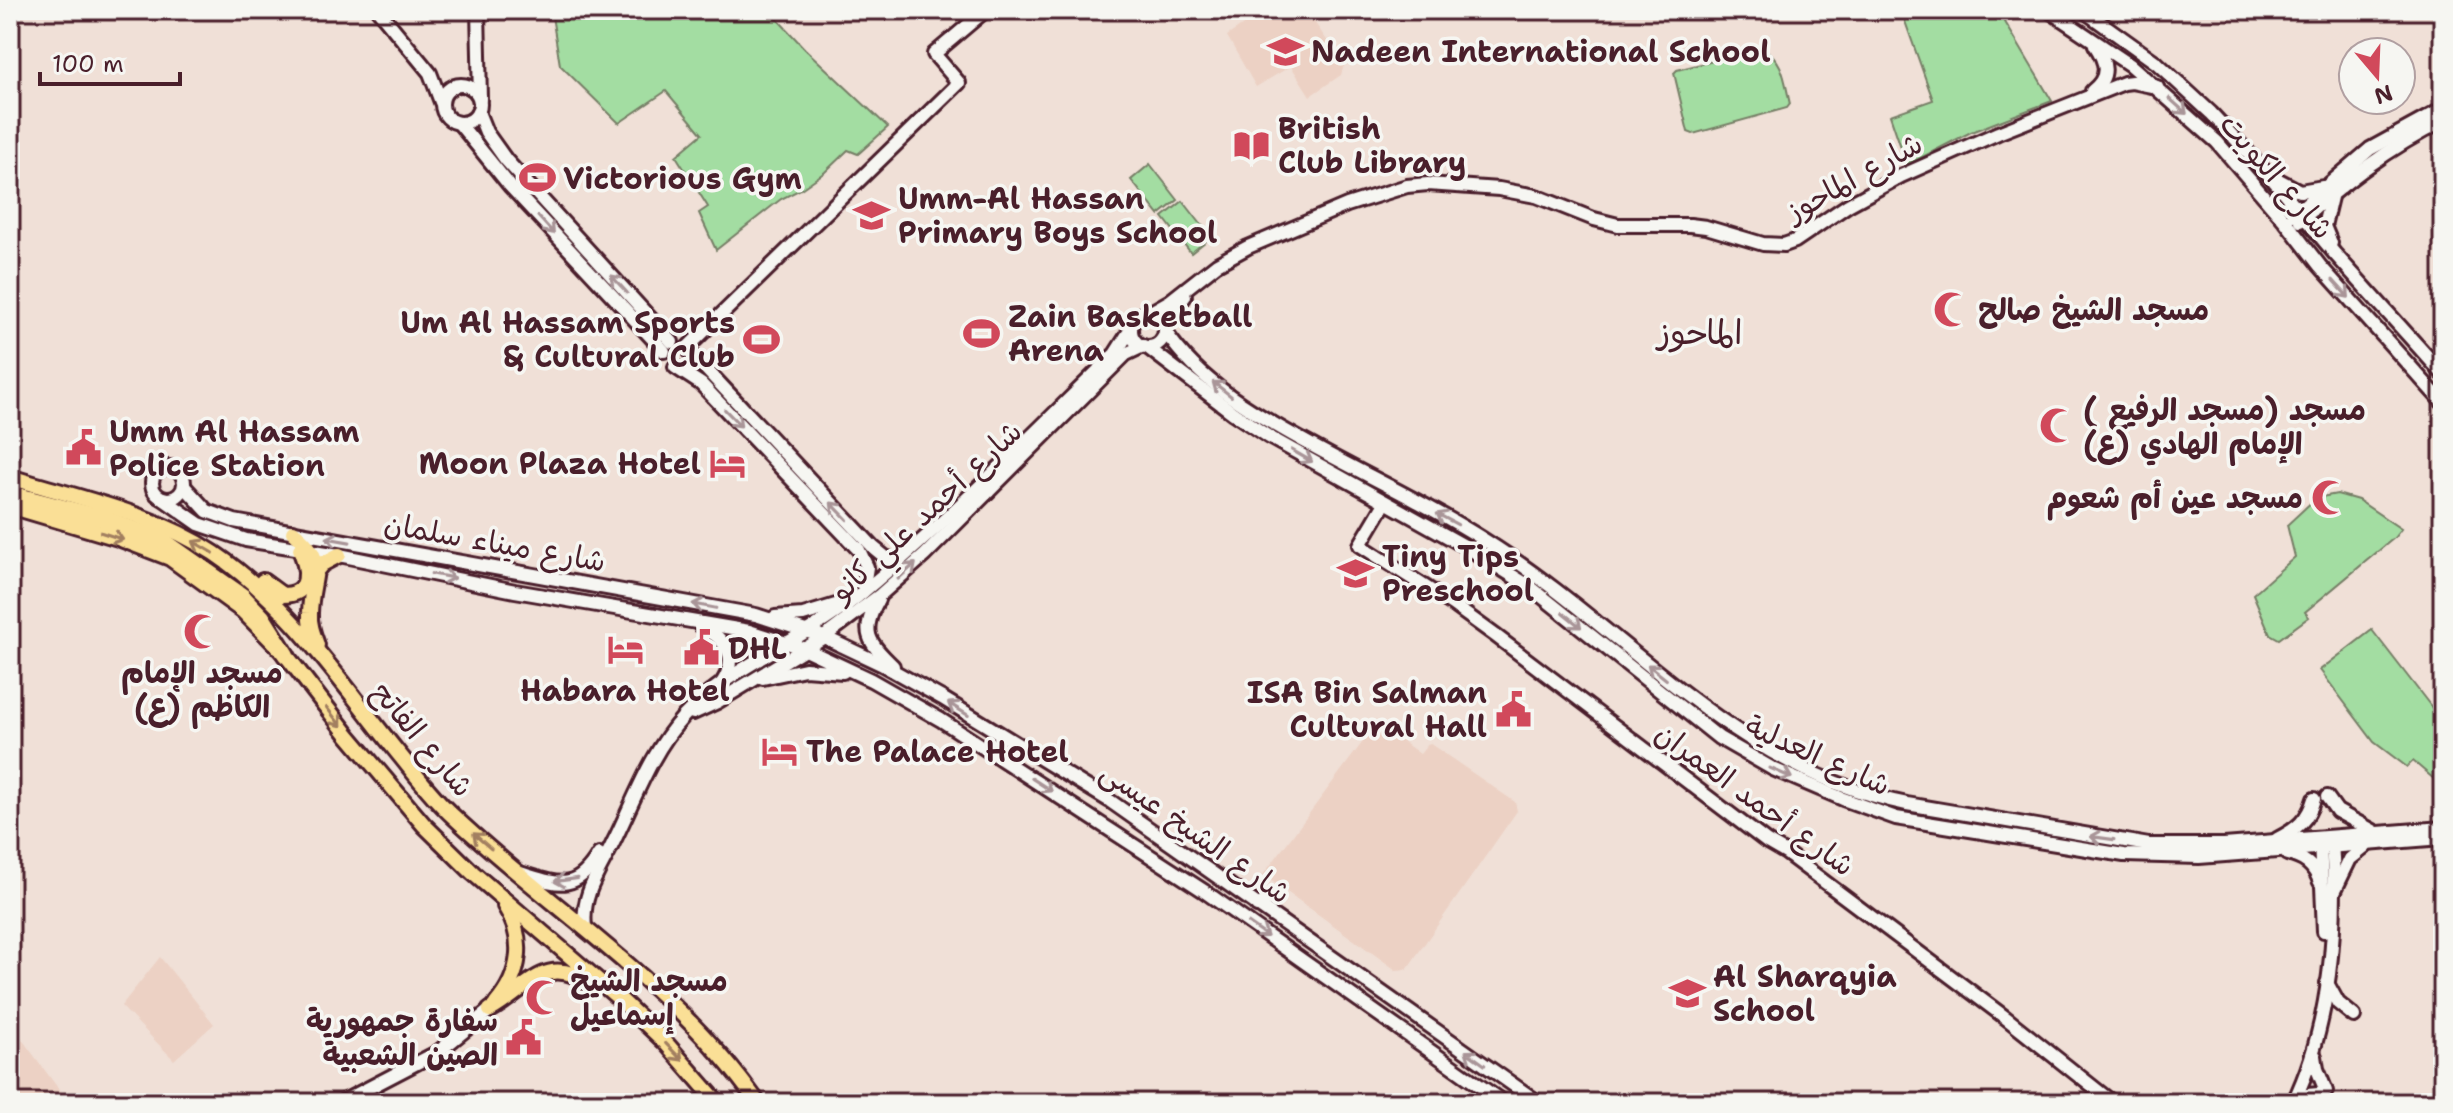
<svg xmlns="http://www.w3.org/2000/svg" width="2453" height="1113" font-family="'Shantell Sans','Playpen Sans Arabic',sans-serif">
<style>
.built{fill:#ecd1c4}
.green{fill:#a3dda2;stroke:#767e66;stroke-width:2}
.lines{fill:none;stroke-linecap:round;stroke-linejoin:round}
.secondary-casing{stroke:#4a1f2b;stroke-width:18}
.primary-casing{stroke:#4a1f2b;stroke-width:20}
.highway-casing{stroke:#4a1f2b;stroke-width:22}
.secondary{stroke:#f6f6f2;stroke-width:12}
.primary{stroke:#fadf96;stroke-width:14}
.highway{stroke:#fadf96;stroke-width:16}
.oneway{stroke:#a99598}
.oneway2{stroke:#a27f60}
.labels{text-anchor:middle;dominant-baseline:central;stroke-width:7;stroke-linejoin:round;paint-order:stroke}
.poi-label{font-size:30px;font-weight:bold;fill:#4a1f2b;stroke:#f6f6f2;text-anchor:start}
.street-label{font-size:30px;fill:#4a1f2b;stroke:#f6f6f2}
.quarter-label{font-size:34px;fill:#4a1f2b;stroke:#f6f6f2}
</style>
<rect width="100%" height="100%" fill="#f0e0d7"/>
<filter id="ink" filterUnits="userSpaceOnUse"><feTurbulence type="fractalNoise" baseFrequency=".0125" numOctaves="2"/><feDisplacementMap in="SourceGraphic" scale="16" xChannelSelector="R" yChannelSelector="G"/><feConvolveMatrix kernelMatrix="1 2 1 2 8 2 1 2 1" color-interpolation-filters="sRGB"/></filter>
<g filter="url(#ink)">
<g class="built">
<polygon points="1262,10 1306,10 1344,65 1341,75 1310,96 1291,66 1256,87 1227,36 1262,12"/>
<polygon points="1377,723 1420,754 1429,743 1515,802 1517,811 1407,969 1396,970 1263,875"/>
<polygon points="160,957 214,1024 174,1060 121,1006"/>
<polygon points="10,1023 69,1103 10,1103"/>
</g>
<g class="green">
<polygon points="551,10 769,10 805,49 888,127 858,154 848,150 825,172 801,189 781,199 716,250 699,213 708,207 676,156 702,134 666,91 619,123 560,65"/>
<polygon points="1901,10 2012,10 2005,22 2052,101 1971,132 1907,165 1890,115 1933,100"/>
<path d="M1762 49C1784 57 1785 84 1790 104L1787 108 1693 134 1688 132 1674 73 1677 70Z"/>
<polygon points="1150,164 1178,200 1159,215 1131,180"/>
<polygon points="1183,201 1211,237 1191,253 1163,217"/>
<polygon points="2337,494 2358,500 2401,529 2394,538 2305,612 2309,617 2279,639 2270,634 2253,594 2295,557 2287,525 2316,498"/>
<polygon points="2372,630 2443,722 2443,768 2434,779 2413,761 2407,767 2374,742 2320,670"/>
</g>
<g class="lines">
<defs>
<g id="secondary">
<polyline points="378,10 430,73 441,102"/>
<polyline points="478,10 480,99"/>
<polyline points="2048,10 2130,65 2217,142 2285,221 2320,266 2443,403"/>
<polyline points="2083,10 2157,63 2211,113 2270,176 2335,254 2443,374"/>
<circle cx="461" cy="104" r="19"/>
<path d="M2092 91C2110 77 2107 63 2095 45"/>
<polyline points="478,112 486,132 506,160 672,342"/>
<polyline points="459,123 510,186 664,351"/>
<polyline points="2277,179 2300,191 2323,187"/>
<polyline points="2293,215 2370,149 2443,109"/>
<path d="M2300 221C2346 181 2388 148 2443 121"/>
<polyline points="2331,243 2324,226 2331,197"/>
<polyline points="1149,313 1170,301 1217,264 1248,247 1347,205 1407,186 1428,184 1499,189 1536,196 1594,219 1618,225 1690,225 1706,227 1763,244 1784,245 1795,241 1848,205 1901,176 1998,133 2124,83 2132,82 2157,87"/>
<circle cx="1148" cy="330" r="17"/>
<polyline points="1164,325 1185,296"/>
<path d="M1165 331C1199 383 1258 416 1311 445 1369 477 1430 505 1486 541 1629 631 1731 768 1907 804L2149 845H2224L2443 828"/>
<polyline points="688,347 959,83 934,54 986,10"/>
<polyline points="1147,347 1233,413 1269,437 1468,548 1529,586 1719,738 1773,769 1843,799 1896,818 2124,855 2199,857 2443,838"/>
<polyline points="690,352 874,548 885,557 898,562"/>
<polyline points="675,367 701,384 859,550 867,567 863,592"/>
<circle cx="168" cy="483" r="16"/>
<polyline points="184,486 207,511 234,521 756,615 824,637 881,664 942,698 1110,801 1539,1103"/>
<polyline points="162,498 199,524 246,540 339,555 515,591 749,631 805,649 871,680 941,720 1204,891 1504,1103"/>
<polyline points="1385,503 1360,545 1452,604 1496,636 1767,842 1786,853 2006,1018 2113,1103"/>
<path d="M878 600C860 632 868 642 893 666"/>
<polyline points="775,617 803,615 839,604"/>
<path d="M700 625C725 639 740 656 722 683"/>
<polyline points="763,678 805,669 843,672"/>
<polyline points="693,713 717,702 824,637 880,595 925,555 1126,354 1143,346"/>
<polyline points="2327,797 2337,811 2375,832"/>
<path d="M2277 839C2297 829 2308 820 2314 799"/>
<polyline points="2320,841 2324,931"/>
<path d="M2287 854C2304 858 2314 865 2320 882"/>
<path d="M520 873C559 885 576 893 599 854"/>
<polyline points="2335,890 2350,859 2365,847"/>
<polyline points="1257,906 1275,896"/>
<path d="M585 927C581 894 600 871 613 843 635 799 650 753 684 716 732 664 810 638 863 592 951 518 1033 434 1115 354L1131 329"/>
<polyline points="2327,983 2338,1003 2354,1016"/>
<polyline points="2315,1056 2317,1069 2326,1091"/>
<polyline points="340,1103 438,1052 490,1010"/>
<path d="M2293 1103C2331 1025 2338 926 2332 840"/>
<polyline points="2297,1103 2307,1095 2319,1094"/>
</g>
<g id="primary">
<path d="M10 477C78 498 153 513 214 553 290 604 341 683 398 753 416 775 433 798 454 817 555 912 677 987 758 1103"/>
<polyline points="10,506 118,538 170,558 243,611 286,655 348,735 424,825 473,873 622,1001 665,1042 718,1103"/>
<path d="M293 532C330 561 311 574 310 613 309 624 313 634 317 645"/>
<polyline points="316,571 322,564 339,555"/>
<path d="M263 581 282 595C313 595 308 569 300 549"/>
<path d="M496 1004C521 975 526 939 505 906"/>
<path d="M490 1010C528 989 546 952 590 984"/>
</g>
<polyline id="highway" points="10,494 101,518 162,540 242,596 262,617 286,655"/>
</defs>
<use href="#secondary" class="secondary-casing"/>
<use href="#primary" class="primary-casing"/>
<use href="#highway" class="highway-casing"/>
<use href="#secondary" class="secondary"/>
<use href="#primary" class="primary"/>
<use href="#highway" class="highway"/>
</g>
<defs><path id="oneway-shaft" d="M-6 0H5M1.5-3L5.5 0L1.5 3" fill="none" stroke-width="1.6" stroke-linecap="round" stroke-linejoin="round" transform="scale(2)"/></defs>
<g class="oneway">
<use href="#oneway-shaft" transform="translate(2178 106) rotate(42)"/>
<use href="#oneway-shaft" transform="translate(546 225) rotate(48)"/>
<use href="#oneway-shaft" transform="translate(619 284) rotate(-133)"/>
<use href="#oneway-shaft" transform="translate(2341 289) rotate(48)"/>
<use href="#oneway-shaft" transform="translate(1222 389) rotate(-142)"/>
<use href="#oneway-shaft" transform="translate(733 418) rotate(46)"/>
<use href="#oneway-shaft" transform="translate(1302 456) rotate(30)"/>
<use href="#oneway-shaft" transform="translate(839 511) rotate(-134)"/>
<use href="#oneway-shaft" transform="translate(1447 519) rotate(-152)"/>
<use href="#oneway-shaft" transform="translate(338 540) rotate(-170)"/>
<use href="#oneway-shaft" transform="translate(907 571) rotate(-42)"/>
<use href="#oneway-shaft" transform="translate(443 576) rotate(11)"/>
<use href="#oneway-shaft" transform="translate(704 606) rotate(-169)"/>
<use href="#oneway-shaft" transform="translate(1572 620) rotate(39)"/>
<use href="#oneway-shaft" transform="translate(1657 672) rotate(-141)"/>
<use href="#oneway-shaft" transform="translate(958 709) rotate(-148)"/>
<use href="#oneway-shaft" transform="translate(1781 773) rotate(24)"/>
<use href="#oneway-shaft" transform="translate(1042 785) rotate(33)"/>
<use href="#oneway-shaft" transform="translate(2102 838) rotate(-172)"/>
<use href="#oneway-shaft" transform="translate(566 880) rotate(172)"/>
<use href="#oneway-shaft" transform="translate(1258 930) rotate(35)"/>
<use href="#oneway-shaft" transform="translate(1475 1058) rotate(-144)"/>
</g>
<g class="oneway2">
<use href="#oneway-shaft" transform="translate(112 536) rotate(18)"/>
<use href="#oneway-shaft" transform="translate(203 547) rotate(-150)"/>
<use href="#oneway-shaft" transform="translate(334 717) rotate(52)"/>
<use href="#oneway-shaft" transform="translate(482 841) rotate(-139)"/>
<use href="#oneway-shaft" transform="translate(674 1052) rotate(46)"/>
</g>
</g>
<defs>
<symbol id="school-bare" viewBox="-9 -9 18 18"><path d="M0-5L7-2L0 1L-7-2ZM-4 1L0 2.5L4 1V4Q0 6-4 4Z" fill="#d1495b" stroke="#f6f6f2" stroke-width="2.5" paint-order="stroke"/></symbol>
<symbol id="library-bare" viewBox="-9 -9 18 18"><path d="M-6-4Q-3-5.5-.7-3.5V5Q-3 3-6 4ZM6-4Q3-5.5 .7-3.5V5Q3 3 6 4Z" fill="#d1495b" stroke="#f6f6f2" stroke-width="2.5" paint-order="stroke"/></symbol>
<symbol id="stadium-bare" viewBox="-9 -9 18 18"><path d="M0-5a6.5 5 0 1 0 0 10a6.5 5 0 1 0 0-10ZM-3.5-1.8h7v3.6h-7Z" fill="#d1495b" stroke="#f6f6f2" stroke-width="2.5" paint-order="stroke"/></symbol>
<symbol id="mosque-bare" viewBox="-9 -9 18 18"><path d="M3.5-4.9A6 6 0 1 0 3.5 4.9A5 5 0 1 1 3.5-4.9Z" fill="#d1495b" stroke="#f6f6f2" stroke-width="2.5" paint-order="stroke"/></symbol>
<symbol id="civic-bare" viewBox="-9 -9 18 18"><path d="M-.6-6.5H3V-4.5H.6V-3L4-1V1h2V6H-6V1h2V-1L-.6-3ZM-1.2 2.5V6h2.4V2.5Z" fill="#d1495b" stroke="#f6f6f2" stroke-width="2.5" paint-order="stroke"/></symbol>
<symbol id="hotel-bare" viewBox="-9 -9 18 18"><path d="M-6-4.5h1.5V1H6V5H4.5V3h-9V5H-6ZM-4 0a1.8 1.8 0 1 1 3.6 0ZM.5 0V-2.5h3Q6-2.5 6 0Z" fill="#d1495b" stroke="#f6f6f2" stroke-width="2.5" paint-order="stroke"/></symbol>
</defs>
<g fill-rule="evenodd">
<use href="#school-bare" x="1260" y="26" width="51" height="51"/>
<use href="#library-bare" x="1226" y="120" width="51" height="51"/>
<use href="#stadium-bare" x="512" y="152" width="51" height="51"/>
<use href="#school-bare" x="846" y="190" width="51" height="51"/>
<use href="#mosque-bare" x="1926" y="284" width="51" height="51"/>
<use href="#stadium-bare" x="956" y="308" width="51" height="51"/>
<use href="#stadium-bare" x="736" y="314" width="51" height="51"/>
<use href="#mosque-bare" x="2032" y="400" width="51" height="51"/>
<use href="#civic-bare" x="58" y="422" width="51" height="51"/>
<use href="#hotel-bare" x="702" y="438" width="51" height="51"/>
<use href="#mosque-bare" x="2304" y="472" width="51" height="51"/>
<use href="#school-bare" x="1330" y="548" width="51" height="51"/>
<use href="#mosque-bare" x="176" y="606" width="51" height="51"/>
<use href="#civic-bare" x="676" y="622" width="51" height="51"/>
<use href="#hotel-bare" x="600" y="624" width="51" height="51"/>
<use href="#civic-bare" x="1488" y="684" width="51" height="51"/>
<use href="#hotel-bare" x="754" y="726" width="51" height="51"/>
<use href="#school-bare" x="1662" y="968" width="51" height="51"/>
<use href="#mosque-bare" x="518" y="972" width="51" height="51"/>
<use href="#civic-bare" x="498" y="1012" width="51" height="51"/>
</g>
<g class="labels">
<g class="poi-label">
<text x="1311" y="51">Nadeen International School</text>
<text x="1278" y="128">British<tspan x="1278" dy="34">Club Library</tspan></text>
<text x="563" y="178">Victorious Gym</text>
<text x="898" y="198">Umm-Al Hassan<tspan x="898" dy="34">Primary Boys School</tspan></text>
<text x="1978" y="309">مسجد الشيخ صالح</text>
<text x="1008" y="316">Zain Basketball<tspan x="1008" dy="34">Arena</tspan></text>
<text x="735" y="322" text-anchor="end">Um Al Hassam Sports<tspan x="735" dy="34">&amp; Cultural Club</tspan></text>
<text x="2083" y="409">( مسجد الرفيع) مسجد<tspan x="2083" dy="34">الإمام الهادي (ع)</tspan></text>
<text x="109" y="431">Umm Al Hassam<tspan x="109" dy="34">Police Station</tspan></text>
<text x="701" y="463" text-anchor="end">Moon Plaza Hotel</text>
<text x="2303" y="497" text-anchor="end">مسجد عين أم شعوم</text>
<text x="1382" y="556">Tiny Tips<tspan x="1382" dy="34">Preschool</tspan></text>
<text x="728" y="648">DHL</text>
<text x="202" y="672" text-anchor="middle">مسجد الإمام<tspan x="202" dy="34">الكاظم (ع)</tspan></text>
<text x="625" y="690" text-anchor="middle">Habara Hotel</text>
<text x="1487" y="692" text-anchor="end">ISA Bin Salman<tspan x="1487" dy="34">Cultural Hall</tspan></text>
<text x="806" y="751">The Palace Hotel</text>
<text x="1713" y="976">Al Sharqyia<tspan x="1713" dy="34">School</tspan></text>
<text x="570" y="980">مسجد الشيخ<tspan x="570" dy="34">إسماعيل</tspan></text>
<text x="498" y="1020" text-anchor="end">سفارة جمهورية<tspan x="498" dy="34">الصين الشعبية</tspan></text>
</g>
<g class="street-label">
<text transform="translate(2277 176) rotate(49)">شارع الكويت</text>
<text transform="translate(1854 177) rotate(-29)">شارع الماحوز</text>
<text transform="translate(926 511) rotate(-43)">شارع أحمد علي كانو</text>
<text transform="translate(495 542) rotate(10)">شارع ميناء سلمان</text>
<text transform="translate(423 739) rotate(50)">شارع الفاتح</text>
<text transform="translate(1818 755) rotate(24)">شارع العدلية</text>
<text transform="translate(1755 799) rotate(36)">شارع أحمد العمران</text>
<text transform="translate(1196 832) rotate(35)">شارع الشيخ عيسى</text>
</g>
<g class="quarter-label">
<text x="1700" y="332">الماحوز</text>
</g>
</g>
<rect width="2453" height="1113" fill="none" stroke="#f6f6f2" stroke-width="40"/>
<rect x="20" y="20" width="2413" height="1073" fill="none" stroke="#4a1f2b" stroke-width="3" filter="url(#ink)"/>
<g transform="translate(2377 76) rotate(161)"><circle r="38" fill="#f6f6f2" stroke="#b1a0a2" stroke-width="2"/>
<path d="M0-6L14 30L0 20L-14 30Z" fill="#d1495b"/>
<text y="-12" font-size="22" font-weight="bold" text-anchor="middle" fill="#4a1f2b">N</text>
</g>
<path d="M40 72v12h140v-12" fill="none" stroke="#4a1f2b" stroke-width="4"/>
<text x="52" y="72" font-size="24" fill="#4a1f2b" stroke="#f6f6f2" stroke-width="6" paint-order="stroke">100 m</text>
</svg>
